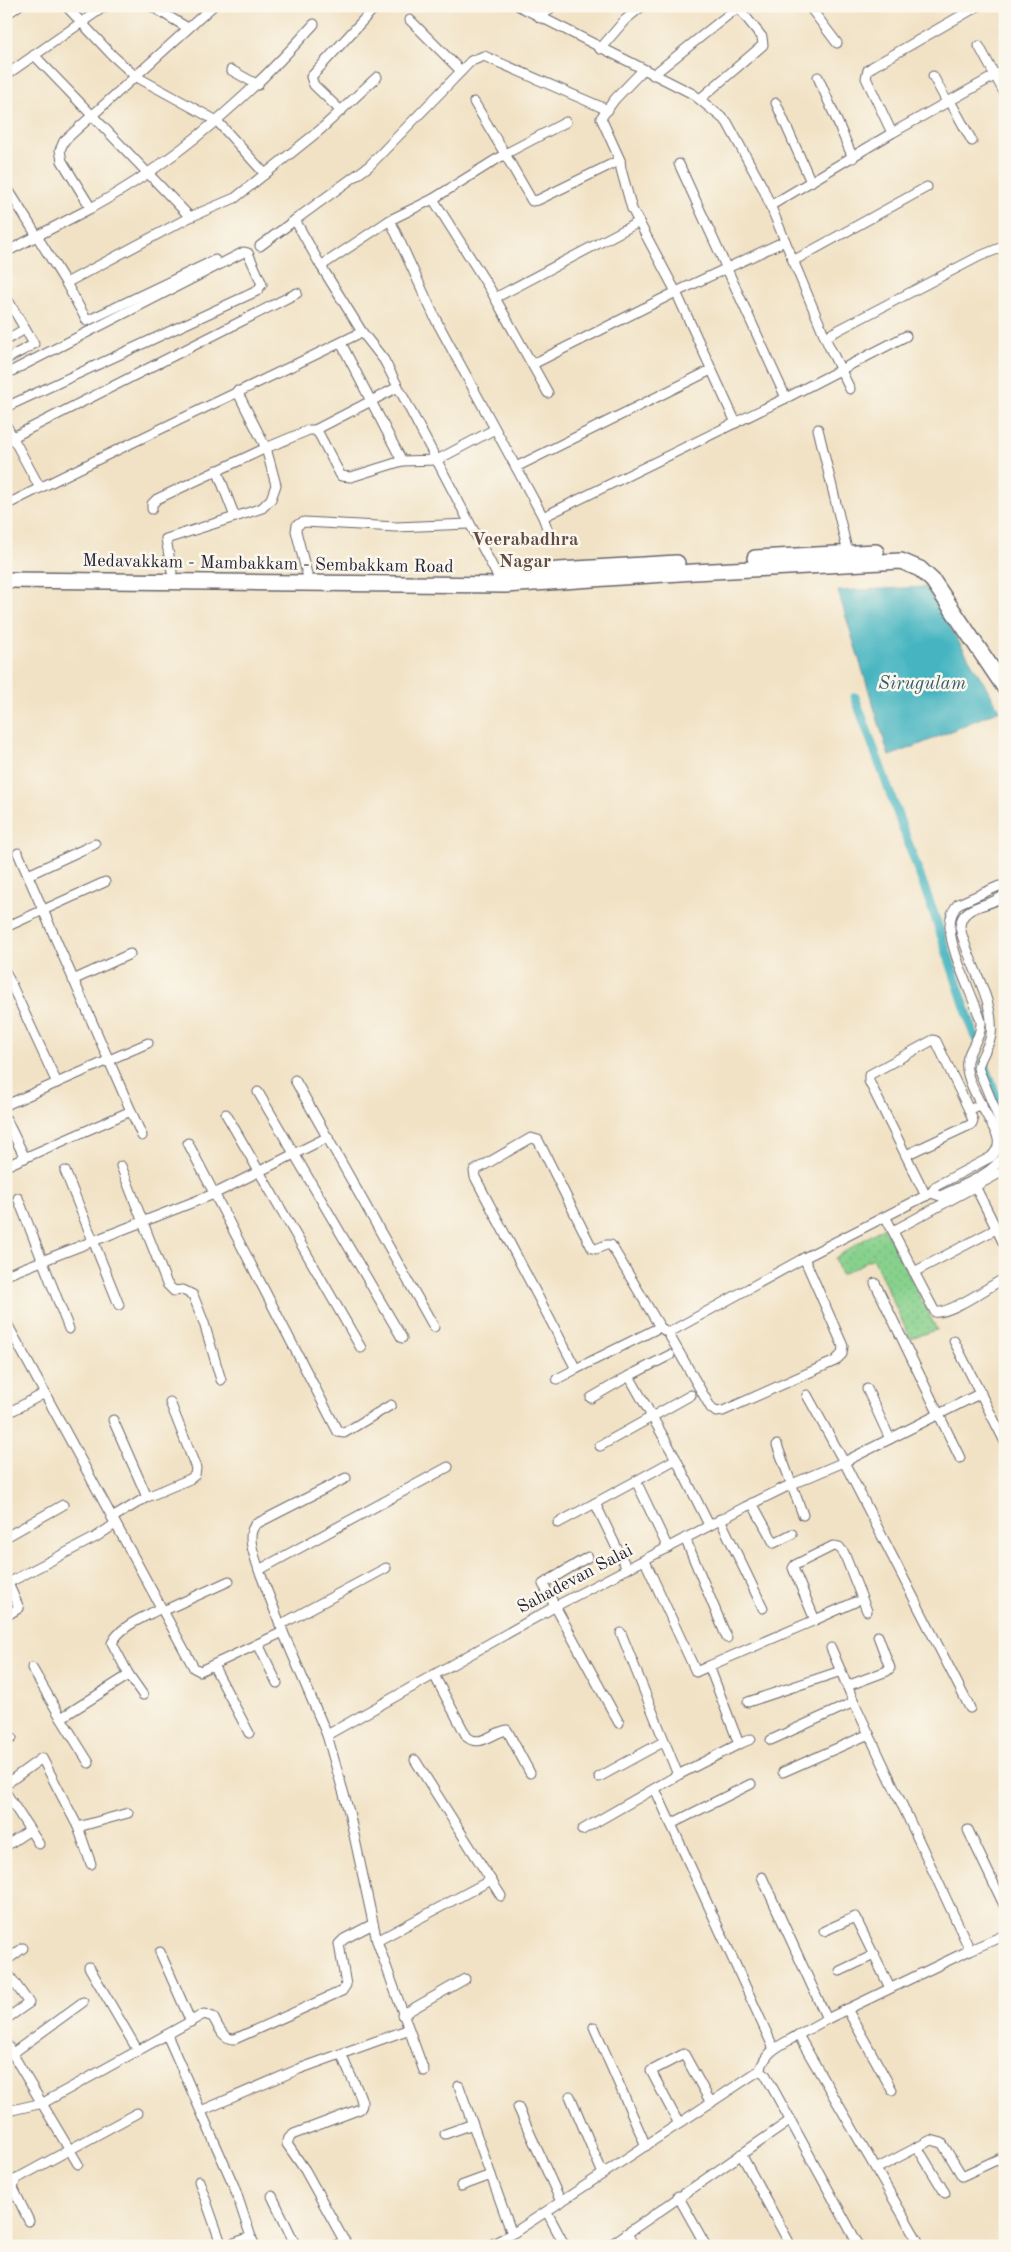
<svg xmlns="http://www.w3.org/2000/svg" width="1011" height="2252" font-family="'Old Standard TT',serif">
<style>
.grass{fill:url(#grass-dots);stroke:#557a64}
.water{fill:#47b5c1;stroke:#346c7e}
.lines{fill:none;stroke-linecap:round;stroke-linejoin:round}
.canal{stroke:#47b5c1;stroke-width:9}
.street-casing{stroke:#6a656b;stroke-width:11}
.primary-casing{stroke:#6a656b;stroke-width:18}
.street{stroke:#fff;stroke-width:9}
.primary{stroke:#fff;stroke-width:15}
.labels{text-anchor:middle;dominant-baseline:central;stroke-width:5;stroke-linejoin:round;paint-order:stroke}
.street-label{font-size:18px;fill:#22223b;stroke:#fbf7ec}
.neighbourhood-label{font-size:19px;font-weight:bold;fill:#604b47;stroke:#fbf7ec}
.water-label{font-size:19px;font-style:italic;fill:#315d71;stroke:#fbf7ec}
</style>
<defs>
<pattern id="grass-dots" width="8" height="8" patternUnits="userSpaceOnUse" patternTransform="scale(1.25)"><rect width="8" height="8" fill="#88d18d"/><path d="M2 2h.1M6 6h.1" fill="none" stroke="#75b37b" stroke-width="1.8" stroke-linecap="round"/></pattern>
</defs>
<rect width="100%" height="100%" fill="#fbf7ec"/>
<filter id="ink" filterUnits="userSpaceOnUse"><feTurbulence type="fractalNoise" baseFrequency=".02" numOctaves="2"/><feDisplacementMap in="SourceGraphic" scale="10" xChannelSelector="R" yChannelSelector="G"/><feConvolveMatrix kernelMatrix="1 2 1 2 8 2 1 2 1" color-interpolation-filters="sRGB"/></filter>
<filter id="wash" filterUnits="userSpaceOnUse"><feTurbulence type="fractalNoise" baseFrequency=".0096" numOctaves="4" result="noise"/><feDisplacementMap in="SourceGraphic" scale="20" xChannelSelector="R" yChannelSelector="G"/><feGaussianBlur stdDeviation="1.12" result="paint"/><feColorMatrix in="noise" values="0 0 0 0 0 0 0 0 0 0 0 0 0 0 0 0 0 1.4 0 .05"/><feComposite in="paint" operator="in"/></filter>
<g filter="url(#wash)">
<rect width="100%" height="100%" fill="#f1e2c5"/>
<polygon class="grass" points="884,1227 937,1330 910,1338 873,1258 841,1275 835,1258"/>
<path class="water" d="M926 587 1000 710C963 725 927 743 889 756L838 591Z"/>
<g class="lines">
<g class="canal">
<polyline points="855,697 934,914 975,1037"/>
<polyline points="984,1062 1005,1120"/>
</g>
</g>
</g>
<g filter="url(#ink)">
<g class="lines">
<defs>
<g id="street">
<polyline points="6,6 11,11 18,6"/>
<polyline points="66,6 112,55 135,76 217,121 265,174 320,130 377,77"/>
<polyline points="151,6 188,28"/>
<polyline points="519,6 693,94 727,122 763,188 828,344 850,389"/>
<polyline points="809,6 837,43"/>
<polyline points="978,6 872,67 868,70 866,78 892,133 1005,70"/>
<polyline points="540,18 553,6"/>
<polyline points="410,20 461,71"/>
<polyline points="979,46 1005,94"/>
<polyline points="600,49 625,20 642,6"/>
<polyline points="34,55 190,217 235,198 265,174"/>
<polyline points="231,70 258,85"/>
<polyline points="643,70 615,99 601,118 620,160 621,169 632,209 676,292 736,423"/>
<polyline points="6,75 105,6"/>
<polyline points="653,75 738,7"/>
<polyline points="933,76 947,102"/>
<polyline points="818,77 853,158"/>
<polyline points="700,99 763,45 762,37 737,6"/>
<polyline points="950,101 972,141"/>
<polyline points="474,102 505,154 566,122"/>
<polyline points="776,103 811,182"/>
<polyline points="341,111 314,85 311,77 376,6"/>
<polyline points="679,164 786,398"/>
<polyline points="6,186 66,283 87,321 215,260"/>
<polyline points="433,199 490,289 548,393"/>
<polyline points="770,206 892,133"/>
<path d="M91 208C177 161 249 97 314 24"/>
<polyline points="390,220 436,320 543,517 548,531"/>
<polyline points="260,246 295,220"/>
<polyline points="6,252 91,208 62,161 60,150 64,141 213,6"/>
<polyline points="793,261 927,187"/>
<polyline points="321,266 295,220 369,166 471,61 484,56 608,110"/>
<polyline points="66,283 190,217"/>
<polyline points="6,297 34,344"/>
<polyline points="495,298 639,222"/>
<polyline points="825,337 980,256 1005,246"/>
<polyline points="6,340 25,329"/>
<polyline points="341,343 402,461"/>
<polyline points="6,359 29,347"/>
<polyline points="533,364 676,292 785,241"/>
<polyline points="6,374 244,252 248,253 262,284 257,291 6,407"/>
<polyline points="6,425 40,488"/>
<polyline points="818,429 848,553"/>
<polyline points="315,430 398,387"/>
<polyline points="13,437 297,293"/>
<polyline points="516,467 711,370"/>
<path d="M6 505C124 445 244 390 362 332"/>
<polyline points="152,509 152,504 157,499 266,448 309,430 315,430 319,434 341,476 351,477 402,461 437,460 495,429"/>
<polyline points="235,517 262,508 271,499 276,485 266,448 237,391"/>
<polyline points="543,517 786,398 906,336"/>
<polyline points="172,572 166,539 235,517 217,470"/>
<polyline points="307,574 296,531 297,525 304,522 396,527 469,524"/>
<polyline points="500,585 497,575 384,360 362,332 321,266 390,220 433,199 505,154 532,201 538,200 620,160"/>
<polyline points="18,853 142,1136"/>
<polyline points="28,875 95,844"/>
<path d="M1005 894C992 908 961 903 960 927 967 962 995 998 991 1035 989 1047 980 1057 978 1068L1005 1134"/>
<polyline points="6,927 105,882"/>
<polyline points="6,973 57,1083"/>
<polyline points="73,980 130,954"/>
<polyline points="295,1080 434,1327"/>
<polyline points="258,1092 402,1338"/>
<polyline points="6,1105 148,1043"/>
<polyline points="226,1114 361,1348"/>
<polyline points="6,1119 25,1158"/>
<polyline points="188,1143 338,1432 344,1433 391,1405"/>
<polyline points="906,1155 972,1124 973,1121 969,1110"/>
<polyline points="6,1166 131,1111"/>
<polyline points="121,1166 167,1284 174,1291 183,1290 193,1295 204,1323 221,1380"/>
<polyline points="65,1171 119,1305"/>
<polyline points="975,1186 1005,1246"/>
<path d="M931 1193 940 1196C961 1186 992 1175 1005 1154"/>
<polyline points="926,1196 869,1081 869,1075 933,1040 936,1041 969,1110 982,1104"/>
<polyline points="18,1198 69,1329"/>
<path d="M886 1218 935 1312C949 1315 990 1286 1005 1278"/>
<polyline points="893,1231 1000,1173"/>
<path d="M804 1258 931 1193 936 1186 991 1157C998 1150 1000 1144 997 1135 989 1117 963 1079 967 1061 970 1046 982 1037 981 1021 973 996 949 949 950 925 950 917 953 910 958 904L999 886 1005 887"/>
<polyline points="914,1272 996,1229"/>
<polyline points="6,1275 214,1194 328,1137"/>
<polyline points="875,1283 960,1458"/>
<polyline points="6,1322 194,1668 200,1671 283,1632 327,1735 349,1812 377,1941 424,2071"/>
<polyline points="660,1327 611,1245 606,1245 596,1249 592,1248 538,1140 531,1138 474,1171 475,1177 576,1369 660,1327 668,1333 711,1408 716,1412 723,1411 835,1361 842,1354 843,1346 804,1258 668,1333"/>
<polyline points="954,1341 1005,1442"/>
<polyline points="629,1376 670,1355"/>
<polyline points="557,1379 576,1369"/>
<polyline points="867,1389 890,1439"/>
<polyline points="807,1395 844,1462 970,1708"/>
<polyline points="591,1398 629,1376 676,1459 709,1525"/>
<polyline points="6,1414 45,1393"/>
<polyline points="113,1420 147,1497"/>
<polyline points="777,1445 803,1515"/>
<polyline points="600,1446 691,1395"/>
<polyline points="595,1503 627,1569"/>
<polyline points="752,1503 774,1543 792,1534"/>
<polyline points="112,1518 147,1497 190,1479 195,1475 196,1468 170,1402"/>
<polyline points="720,1519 763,1608"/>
<polyline points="558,1523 636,1481"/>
<polyline points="6,1537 63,1505"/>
<polyline points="685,1538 727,1638"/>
<polyline points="668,1548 636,1481 676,1459"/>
<polyline points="588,1557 543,1584 619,1723"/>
<polyline points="645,1561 696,1672 709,1666"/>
<path d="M259 1570C255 1557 245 1535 256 1524L346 1478"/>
<polyline points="163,1611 229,1581"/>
<polyline points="6,1616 19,1608 8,1583 96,1537 115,1524"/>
<polyline points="815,1620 855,1602"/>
<polyline points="280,1625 386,1568"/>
<polyline points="283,1632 259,1570 448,1467"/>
<polyline points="621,1633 678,1775"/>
<polyline points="258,1644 277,1683"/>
<polyline points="831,1648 854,1702 970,1950"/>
<polyline points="213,1665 249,1733"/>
<path d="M32 1668 61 1718 129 1675 112 1643C121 1625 145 1617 161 1608"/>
<polyline points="129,1675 143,1695"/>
<path d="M434 1675 467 1737C480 1748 493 1732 507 1730L530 1773"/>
<polyline points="847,1686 887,1671 890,1668 878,1636"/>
<polyline points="748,1702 841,1671"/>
<polyline points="61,1718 89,1763"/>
<polyline points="327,1735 556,1606 745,1507 792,1484 844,1462 981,1393"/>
<polyline points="771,1740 854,1702"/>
<polyline points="6,1741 12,1738"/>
<polyline points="739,1744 751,1739"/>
<polyline points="415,1760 501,1896"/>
<polyline points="783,1772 869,1734"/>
<polyline points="599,1777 663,1742"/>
<polyline points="6,1784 42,1758 78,1827 128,1813"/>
<polyline points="655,1789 774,2049"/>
<polyline points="6,1793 39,1844"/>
<polyline points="671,1824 751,1784"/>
<polyline points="78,1827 91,1864"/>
<polyline points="582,1830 678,1775 739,1744 709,1666 815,1620 793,1568 795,1565 833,1546 839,1547 844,1553 867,1611"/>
<polyline points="968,1830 1005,1907"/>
<polyline points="6,1846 30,1830"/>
<polyline points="762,1877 827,2019 798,2035"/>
<polyline points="824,1931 855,1917 890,1988"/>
<polyline points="377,1941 491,1880"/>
<polyline points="160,1952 191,2022"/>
<polyline points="6,1961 23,1948"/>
<polyline points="89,1967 138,2051"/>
<polyline points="6,1971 29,2003 6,2019"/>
<polyline points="840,1971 874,1955"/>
<polyline points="847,2009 892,2090"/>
<polyline points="402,2015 465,1979"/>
<polyline points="827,2019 970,1950 1005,1935"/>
<polyline points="594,2027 646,2146"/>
<polyline points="167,2035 234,2186 251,2237"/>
<polyline points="6,2043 78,2164"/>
<polyline points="13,2053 83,2002"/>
<path d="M342 2054C346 2071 359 2088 362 2102 362 2106 362 2106 360 2109L294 2134 289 2138 287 2144 305 2170 347 2246"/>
<polyline points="760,2070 765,2074 859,2246"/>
<polyline points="459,2086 512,2234"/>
<polyline points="570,2096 603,2174"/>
<polyline points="518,2107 561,2202"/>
<polyline points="201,2111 299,2069 407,2030"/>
<path d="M6 2113 12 2110 43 2103 204 2014 213 2017C218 2026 223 2040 235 2039L342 1991 346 1985 339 1944 344 1939 373 1924"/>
<polyline points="679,2124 651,2071 684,2054 711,2103"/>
<polyline points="445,2134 473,2124"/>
<polyline points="917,2147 945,2193"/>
<polyline points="741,2154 791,2246"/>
<polyline points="876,2169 931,2140 942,2143 962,2176 1005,2156"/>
<polyline points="199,2181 222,2246"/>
<polyline points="461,2186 491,2175"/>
<polyline points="272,2196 296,2246"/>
<polyline points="678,2196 706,2246"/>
<polyline points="547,2212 565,2246"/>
<polyline points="29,2221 13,2188 16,2179 137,2113"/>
<polyline points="627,2233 634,2246"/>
<polyline points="226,2246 251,2237 255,2246"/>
<polyline points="334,2246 345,2241"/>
<path d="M489 2246 512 2234 760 2070C767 2049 780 2046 798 2035L919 2243"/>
<polyline points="609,2246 791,2120"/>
</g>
<g id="primary">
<polyline points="755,558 876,552"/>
<polyline points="505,575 559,570 677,563"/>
<polyline points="6,580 505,585 694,572 901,561 920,569 933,581 1005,688"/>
</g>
</defs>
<use href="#street" class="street-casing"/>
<use href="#primary" class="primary-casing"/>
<use href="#street" class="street"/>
<use href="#primary" class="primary"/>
</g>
</g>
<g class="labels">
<g class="street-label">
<text transform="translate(268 564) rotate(1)">Medavakkam - Mambakkam - Sembakkam Road</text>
<text transform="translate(575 1579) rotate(-28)">Sahadevan Salai</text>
</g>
<g class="neighbourhood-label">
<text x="525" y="540">Veerabadhra<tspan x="525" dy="22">Nagar</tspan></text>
</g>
<g class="water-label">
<text x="922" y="684">Sirugulam</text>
</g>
</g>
<rect width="1011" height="2252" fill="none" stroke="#fbf7ec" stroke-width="25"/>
</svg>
